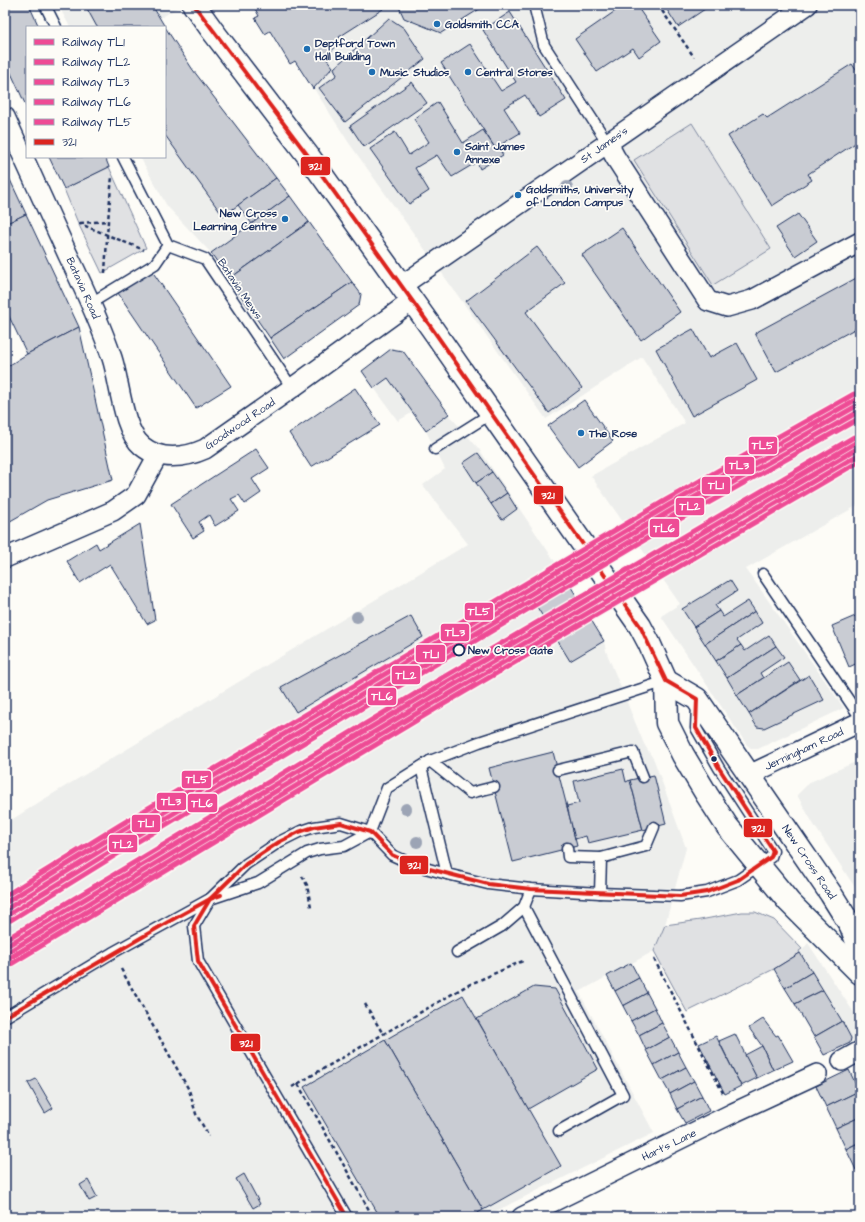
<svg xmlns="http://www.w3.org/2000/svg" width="865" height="1222" font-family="'Architects Daughter',sans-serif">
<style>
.built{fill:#edeeec}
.green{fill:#e0e1e3;stroke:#7e88a0}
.building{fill:#c9ccd3;stroke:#1b2f5e}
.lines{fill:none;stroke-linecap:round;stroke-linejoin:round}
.service-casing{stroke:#1b2f5e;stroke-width:13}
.minor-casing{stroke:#1b2f5e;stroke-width:22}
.trunk-casing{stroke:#1b2f5e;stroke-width:25}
.path{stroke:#1b2f5e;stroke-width:2.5;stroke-dasharray:4 3;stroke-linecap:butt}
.service{stroke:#fdfcf7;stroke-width:10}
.minor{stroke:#fdfcf7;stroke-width:19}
.trunk{stroke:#fdfcf7;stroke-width:22}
.bus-1-casing{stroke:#fdfcf7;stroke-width:7}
.bus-1{stroke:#dc241f;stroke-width:4}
.rail-1-casing{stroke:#fdfcf7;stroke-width:8}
.rail-2-casing{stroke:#fdfcf7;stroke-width:8}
.rail-3-casing{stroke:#fdfcf7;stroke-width:8}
.rail-4-casing{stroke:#fdfcf7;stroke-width:8}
.rail-5-casing{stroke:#fdfcf7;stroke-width:8}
.rail-1{stroke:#ee4b95;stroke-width:5}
.rail-2{stroke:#ee4b95;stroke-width:5}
.rail-3{stroke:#ee4b95;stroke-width:5}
.rail-4{stroke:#ee4b95;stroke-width:5}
.rail-5{stroke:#ee4b95;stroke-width:5}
.tree{fill:#9ca4b5}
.poi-dot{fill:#1f6fb2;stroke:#fdfcf7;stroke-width:1.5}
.stop-dot{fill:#fdfcf7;stroke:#1b2f5e;stroke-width:2}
.bus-dot{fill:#1b2f5e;stroke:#fdfcf7;stroke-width:1.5}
.labels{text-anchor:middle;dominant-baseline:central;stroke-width:3.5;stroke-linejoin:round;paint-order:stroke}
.poi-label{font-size:11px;font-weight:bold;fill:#1b2f5e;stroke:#fdfcf7;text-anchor:start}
.street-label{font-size:11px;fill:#1b2f5e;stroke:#fdfcf7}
.stop-label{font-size:11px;font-weight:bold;fill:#1b2f5e;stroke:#fdfcf7;text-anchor:start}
.line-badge{stroke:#fdfcf7;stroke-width:1.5}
.badge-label{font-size:11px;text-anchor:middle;font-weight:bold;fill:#fff}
</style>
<rect width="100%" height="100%" fill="#fdfcf7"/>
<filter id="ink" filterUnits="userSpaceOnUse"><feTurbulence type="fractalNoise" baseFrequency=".025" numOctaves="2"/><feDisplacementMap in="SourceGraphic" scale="8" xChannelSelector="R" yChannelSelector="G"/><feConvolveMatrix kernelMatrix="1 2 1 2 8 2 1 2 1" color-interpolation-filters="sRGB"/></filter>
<g filter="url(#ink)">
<g class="built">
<polygon points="58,5 182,5 159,19 165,27 70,27"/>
<polygon points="253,5 860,5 860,504 746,569 844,708 758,749 752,749 747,745 661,616 680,604 591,476 685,423 642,357 546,419 349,143 296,61 290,64 270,31 265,34 255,18 259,16"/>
<polygon points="165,27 193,70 277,177 361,294 359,305 284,359 211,253 167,206 140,157 165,157"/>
<polygon points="391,349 479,449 560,569 604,641 606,651 644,744 654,760 686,848 665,925 654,951 579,992 654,1133 484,1217 5,1217 5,824 41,801 468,544 423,485 445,469 426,431 413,412 398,421 362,371"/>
<polygon points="860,760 860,895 814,825 797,795 810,782"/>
<polygon points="808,943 860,1022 860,1041 850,1043 824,1055 774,969 800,953"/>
</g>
<g class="green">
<polygon points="692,123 771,249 713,285 634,160"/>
<polygon points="109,167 146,248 102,273 78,223 64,189"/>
<polygon points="742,912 755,912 774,920 802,949 799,951 800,953 774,969 687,1012 654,951 665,925 700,920"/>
</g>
<g class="building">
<polygon points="5,5 29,5 39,27 27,27 27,108 5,60"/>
<polygon points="85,5 152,5 165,27 97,27"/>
<polygon points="253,5 380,5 383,9 339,37 342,41 325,57 333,67 313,89 295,61 290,64 270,31 265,34 255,18 259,16"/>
<polygon points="398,5 486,5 441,33 404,18"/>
<polygon points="624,5 636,5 661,41 639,57 633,48 597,72 575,39"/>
<polygon points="664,5 711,5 678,27"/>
<polygon points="510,12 566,100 539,117 525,95 504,108 520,133 495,148 441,63 470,44 501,91 516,82 483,30"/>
<polygon points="389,18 404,28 425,59 345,122 319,88 337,75 334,68"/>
<polygon points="165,27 193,70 276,178 223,216 165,135"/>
<polygon points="852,64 860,76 860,140 808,174 812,180 772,206 728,136 763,114 767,118"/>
<polygon points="412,82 427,103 364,147 350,126"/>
<polygon points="438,102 463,143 483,130 495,148 498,147 503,155 480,169 477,162 452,177 437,155 415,168 429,191 409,204 370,149 395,132 409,155 429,142 414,119"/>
<polygon points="49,157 105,157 109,167 64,189"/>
<polygon points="5,169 26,214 5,224"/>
<polygon points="276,178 290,196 252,224 238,205"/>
<polygon points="290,196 309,222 229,279 211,253"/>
<polygon points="26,214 79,327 27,354 5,308 5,224"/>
<polygon points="798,214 817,241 795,256 776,228"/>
<polygon points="309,222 352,282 270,338 229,279"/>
<polygon points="622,228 680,312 641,340 582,255"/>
<polygon points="537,247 565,283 526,312 582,388 549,413 466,301"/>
<polygon points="152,271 231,386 196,408 118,293"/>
<polygon points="860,276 860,326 776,372 755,333"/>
<polygon points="352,282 361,294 359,305 284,359 270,338"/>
<polygon points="79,327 113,480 47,500 5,524 5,368 27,354"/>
<polygon points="693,329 709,358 737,343 757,380 692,416 656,349"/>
<polygon points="391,349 403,351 449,414 426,431 388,378 374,388 362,371"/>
<polygon points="355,388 380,425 311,467 289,433"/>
<polygon points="584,400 613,441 578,467 548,426"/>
<polygon points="256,449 269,468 252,479 261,493 245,504 239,495 231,499 239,511 215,526 209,515 199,522 204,531 193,538 171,504"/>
<polygon points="478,453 492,472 476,483 463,463"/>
<polygon points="492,472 507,493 491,504 476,483"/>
<polygon points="507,493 517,509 502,520 491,504"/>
<polygon points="140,524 155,620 147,624 110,564 80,583 67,561 96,543 99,549"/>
<polygon points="560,569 604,641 570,661 526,589"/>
<polygon points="730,580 737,591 715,605 719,611 694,627 682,609"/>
<polygon points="748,601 755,611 705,644 694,627 719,611 723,617"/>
<polygon points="755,611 762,623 737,640 741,645 716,661 705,644"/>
<polygon points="860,614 860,662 849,667 832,626"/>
<polygon points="411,616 423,637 296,712 281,687"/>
<polygon points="769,635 776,646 727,678 716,661 741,645 745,651"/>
<polygon points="776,646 784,657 760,673 763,678 737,695 727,678"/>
<polygon points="788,662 800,680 749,714 737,695"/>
<polygon points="809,675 824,700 764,728 757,727 749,714"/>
<polygon points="553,752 577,846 513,862 489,768"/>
<polygon points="623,769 626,782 630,780 643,830 588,843 586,836 575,839 567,806 579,803 574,781"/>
<polygon points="654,775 666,824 643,830 630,780"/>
<polygon points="800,953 812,972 785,988 774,969"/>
<polygon points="631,963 639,978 615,991 607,976"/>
<polygon points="812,972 823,990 795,1004 785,988"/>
<polygon points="639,978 647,993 623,1006 615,991"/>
<polygon points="534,987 555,989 598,1069 528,1109 477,1019"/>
<polygon points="823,990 842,1021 814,1037 795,1004"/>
<polygon points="647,993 655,1008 631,1021 623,1006"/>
<polygon points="463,995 561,1166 483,1210 385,1040"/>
<polygon points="655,1008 662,1023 639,1035 631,1021"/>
<polygon points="763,1019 776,1036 778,1035 793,1061 773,1070 762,1046 749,1028"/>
<polygon points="842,1021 851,1038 850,1043 824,1055 814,1037"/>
<polygon points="662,1023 670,1037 646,1050 639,1035"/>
<polygon points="735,1034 757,1078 741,1086 719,1041"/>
<polygon points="716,1036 741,1086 725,1094 699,1044"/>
<polygon points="670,1037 678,1052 654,1065 646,1050"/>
<polygon points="385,1040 483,1210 471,1217 380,1217 304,1087"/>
<polygon points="762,1046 773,1070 757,1078 745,1055"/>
<polygon points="678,1052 686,1067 662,1080 654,1065"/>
<polygon points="686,1067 694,1081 670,1094 662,1080"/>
<polygon points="849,1070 859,1091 826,1107 816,1086"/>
<polygon points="36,1079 53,1108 45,1113 28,1083"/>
<polygon points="694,1081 702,1096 677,1109 670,1094"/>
<polygon points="859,1091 860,1117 836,1128 826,1107"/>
<polygon points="702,1096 709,1111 685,1123 677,1109"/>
<polygon points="860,1117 860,1142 846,1149 836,1128"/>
<polygon points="860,1142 860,1168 856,1170 846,1149"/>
<polygon points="244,1174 260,1204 253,1208 236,1179"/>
<polygon points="88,1180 97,1197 89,1201 80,1185"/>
</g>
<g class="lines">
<defs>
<g id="service">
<polyline points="45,5 56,27"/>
<polyline points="534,5 544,45 607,142"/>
<polyline points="123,157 168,245 205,259 292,388"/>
<polyline points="91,303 155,264 168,245"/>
<polyline points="435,449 492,413"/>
<polyline points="763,574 860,717"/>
<polyline points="430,761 470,793 494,787"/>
<polyline points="421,767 447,874"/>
<polyline points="558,770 633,752 643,777"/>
<polyline points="567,848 568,857 601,858 646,846 654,827"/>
<polyline points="600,893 601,858"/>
<polyline points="524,907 623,1095 559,1131"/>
<polyline points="457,952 502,926 524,907 531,889"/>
<polyline points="5,1017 112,953 210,899 258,883 307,853 320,849 344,846 370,832 387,788 430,761 479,742 666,681"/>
<polyline points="347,1217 198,961 194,926 210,899 246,864 279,842 299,832 314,827 341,823 370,832 392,855 414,865 447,874 488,884 531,889 600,893 680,896 707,892 738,880 771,857 773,851 719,768 696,728 697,705"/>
</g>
<g id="minor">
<path d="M5 117C26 163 47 209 68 255 84 288 100 322 112 358 120 382 122 429 142 446 160 461 185 458 205 449L292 388 412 301"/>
<polyline points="607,142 615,157 708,301 727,307 752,300 860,242"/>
<polyline points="401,286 807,5"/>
<polyline points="5,558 113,511 136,495 158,455"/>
<polyline points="749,775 860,722"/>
<polyline points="842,1061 860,1051"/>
<polyline points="522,1217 733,1113 817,1074"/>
</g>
<g id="trunk">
<polyline points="194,5 212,30 309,157 431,327 640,626 649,643 666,681 667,723 683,755 707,795 727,826 789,902 860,973"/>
<polyline points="666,681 697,699 831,894 851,926 860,950"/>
</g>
</defs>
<use href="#service" class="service-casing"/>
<use href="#minor" class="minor-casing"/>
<use href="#trunk" class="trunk-casing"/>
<g class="path">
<polyline points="658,5 694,57"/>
<polyline points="78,223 144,250"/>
<polyline points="80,223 108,221"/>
<polyline points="105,273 108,221 112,176"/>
<polyline points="302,876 307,885 311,907"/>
<polyline points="654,959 723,1093"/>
<polyline points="121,969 189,1090 196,1114 209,1136"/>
<polyline points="365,1004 383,1034"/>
<polyline points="298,1084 373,1217"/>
<polyline points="292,1087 466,986 525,960"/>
</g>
<use href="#service" class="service"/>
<use href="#minor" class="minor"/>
<use href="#trunk" class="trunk"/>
<defs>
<g id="bus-1">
<polyline points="194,5 309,157 431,327 640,626 666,681 697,699 696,728 719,768 773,851 771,857 738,880 707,892 680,896 531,889 488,884 414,865 392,855 370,832 341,823 314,827 299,832 279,842 246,864 210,899 194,926 198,961 347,1217"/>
<polyline points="5,1017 168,922 210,899 221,895"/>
</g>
</defs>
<use href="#bus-1" class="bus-1-casing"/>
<use href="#bus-1" class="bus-1"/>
<defs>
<g id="rail-1">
<polyline points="5,910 126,835 672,510 860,404"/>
<polyline points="5,954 431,698 860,447"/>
</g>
<g id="rail-2">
<polyline points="8,915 129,840 675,515 860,411"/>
<polyline points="8,959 434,703 860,454"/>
</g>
<g id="rail-3">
<polyline points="5,903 123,830 669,505 857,399"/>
<polyline points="5,947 428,693 857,442"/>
</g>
<g id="rail-4">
<polyline points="11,920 132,845 678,520 860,418"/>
<polyline points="11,964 437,708 860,461"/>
</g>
<g id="rail-5">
<polyline points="5,896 120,825 666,500 854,394"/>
<polyline points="5,940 425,688 854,437"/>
</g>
</defs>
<use href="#rail-1" class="rail-1-casing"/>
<use href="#rail-2" class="rail-2-casing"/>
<use href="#rail-3" class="rail-3-casing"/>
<use href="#rail-4" class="rail-4-casing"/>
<use href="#rail-5" class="rail-5-casing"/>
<use href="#rail-1" class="rail-1"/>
<use href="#rail-2" class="rail-2"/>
<use href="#rail-3" class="rail-3"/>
<use href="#rail-4" class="rail-4"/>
<use href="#rail-5" class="rail-5"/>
</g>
<g class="tree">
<circle cx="567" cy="187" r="6"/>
<circle cx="357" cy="617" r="6"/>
<circle cx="406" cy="809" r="6"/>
<circle cx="417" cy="842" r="6"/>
</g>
</g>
<g class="poi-dot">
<circle cx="437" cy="24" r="4"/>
<circle cx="307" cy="49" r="4"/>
<circle cx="372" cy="72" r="4"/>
<circle cx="468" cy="72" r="4"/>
<circle cx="457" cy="152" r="4"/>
<circle cx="518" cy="195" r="4"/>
<circle cx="285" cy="219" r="4"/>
<circle cx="581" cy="433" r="4"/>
</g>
<circle class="stop-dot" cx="459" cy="650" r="5.5"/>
<circle class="bus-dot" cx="714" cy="759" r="3.5"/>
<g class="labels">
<g class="poi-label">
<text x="445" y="24">Goldsmith CCA</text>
<text x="315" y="43">Deptford Town<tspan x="315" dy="13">Hall Building</tspan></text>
<text x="380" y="72">Music Studios</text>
<text x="476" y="72">Central Stores</text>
<text x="465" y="146">Saint James<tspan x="465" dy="13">Annexe</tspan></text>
<text x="526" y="189">Goldsmiths, University<tspan x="526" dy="13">of London Campus</tspan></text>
<text x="277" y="213" text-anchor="end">New Cross<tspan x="277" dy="13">Learning Centre</tspan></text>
<text x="589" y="433">The Rose</text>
</g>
<g class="street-label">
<text transform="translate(604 145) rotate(-35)">St James's</text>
<text transform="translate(83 288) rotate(66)">Batavia Road</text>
<text transform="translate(240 289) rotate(56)">Batavia Mews</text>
<text transform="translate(240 424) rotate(-34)">Goodwood Road</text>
<text transform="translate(804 749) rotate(-25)">Jerningham Road</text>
<text transform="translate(809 862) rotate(56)">New Cross Road</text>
<text transform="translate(669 1145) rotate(-26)">Hart's Lane</text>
</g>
<g class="stop-label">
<text x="468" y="650">New Cross Gate</text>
</g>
</g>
<g class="line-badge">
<rect x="300" y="156" width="31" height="20" rx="4" fill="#dc241f"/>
<rect x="748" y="436" width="30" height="19" rx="4" fill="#ee4b95"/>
<rect x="724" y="456" width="31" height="19" rx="4" fill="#ee4b95"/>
<rect x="701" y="476" width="30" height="19" rx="4" fill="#ee4b95"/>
<rect x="533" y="485" width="31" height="20" rx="4" fill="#dc241f"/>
<rect x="675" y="497" width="30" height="19" rx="4" fill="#ee4b95"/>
<rect x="649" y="518" width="31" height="20" rx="4" fill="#ee4b95"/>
<rect x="464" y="602" width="30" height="19" rx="4" fill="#ee4b95"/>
<rect x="440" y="623" width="30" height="19" rx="4" fill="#ee4b95"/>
<rect x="415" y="644" width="31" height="19" rx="4" fill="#ee4b95"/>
<rect x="391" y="665" width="30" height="20" rx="4" fill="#ee4b95"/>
<rect x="367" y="687" width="30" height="19" rx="4" fill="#ee4b95"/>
<rect x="181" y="770" width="31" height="19" rx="4" fill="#ee4b95"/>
<rect x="156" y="792" width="31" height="19" rx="4" fill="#ee4b95"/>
<rect x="187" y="793" width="31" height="20" rx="4" fill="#ee4b95"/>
<rect x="131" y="814" width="30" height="19" rx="4" fill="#ee4b95"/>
<rect x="743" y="818" width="30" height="20" rx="4" fill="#dc241f"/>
<rect x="108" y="834" width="30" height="19" rx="4" fill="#ee4b95"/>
<rect x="399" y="855" width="30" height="20" rx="4" fill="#dc241f"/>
<rect x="230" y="1033" width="31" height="19" rx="4" fill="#dc241f"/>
</g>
<g class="badge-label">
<text x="315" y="170">321</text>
<text x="763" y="449">TL5</text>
<text x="739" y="469">TL3</text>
<text x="716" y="489">TL1</text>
<text x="548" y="499">321</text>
<text x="690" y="510">TL2</text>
<text x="664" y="532">TL6</text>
<text x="479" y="615">TL5</text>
<text x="455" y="636">TL3</text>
<text x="431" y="658">TL1</text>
<text x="406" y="679">TL2</text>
<text x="382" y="700">TL6</text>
<text x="197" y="783">TL5</text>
<text x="171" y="805">TL3</text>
<text x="202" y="807">TL6</text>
<text x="146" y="827">TL1</text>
<text x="758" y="832">321</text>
<text x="123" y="848">TL2</text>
<text x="414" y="869">321</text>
<text x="246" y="1047">321</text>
</g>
<rect width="865" height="1222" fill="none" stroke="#fdfcf7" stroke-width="20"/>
<rect x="10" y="10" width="845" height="1202" fill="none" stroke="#1b2f5e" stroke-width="1.5" filter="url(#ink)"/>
<rect x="26" y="26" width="140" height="132" fill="#fdfcf7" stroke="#a3aaba"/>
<rect x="34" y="39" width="20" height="6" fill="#ee4b95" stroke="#a3aaba"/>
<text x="62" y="46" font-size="12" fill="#1b2f5e">Railway TL1</text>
<rect x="34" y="59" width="20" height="6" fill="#ee4b95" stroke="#a3aaba"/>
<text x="62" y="66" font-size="12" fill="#1b2f5e">Railway TL2</text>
<rect x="34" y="79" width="20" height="6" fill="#ee4b95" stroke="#a3aaba"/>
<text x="62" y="86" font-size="12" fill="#1b2f5e">Railway TL3</text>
<rect x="34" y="99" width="20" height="6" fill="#ee4b95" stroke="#a3aaba"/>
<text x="62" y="106" font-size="12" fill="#1b2f5e">Railway TL6</text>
<rect x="34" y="119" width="20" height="6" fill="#ee4b95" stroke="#a3aaba"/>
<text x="62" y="126" font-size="12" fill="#1b2f5e">Railway TL5</text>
<rect x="34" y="139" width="20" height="6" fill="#dc241f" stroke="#a3aaba"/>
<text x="62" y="146" font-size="12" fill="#1b2f5e">321</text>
</svg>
